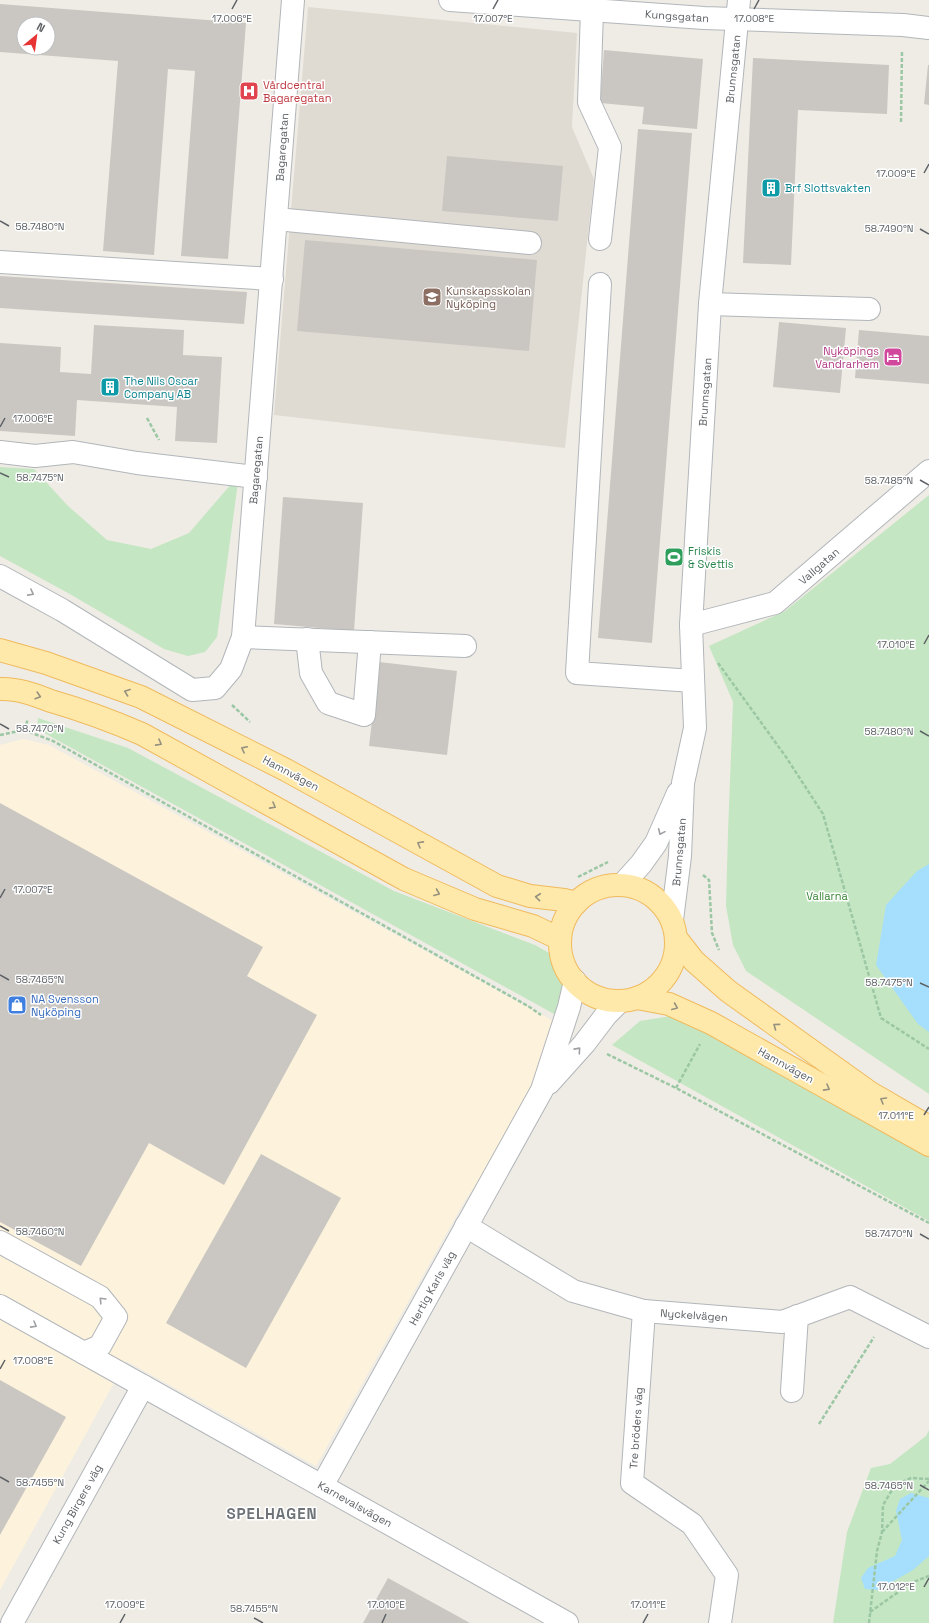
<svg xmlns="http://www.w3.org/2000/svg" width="929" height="1623" font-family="'Space Grotesk',sans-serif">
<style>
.commercial{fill:#fdf3dc}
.education{fill:#dfdbd3}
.green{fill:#c5e6c2}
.water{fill:#a6dffe}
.building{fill:#cac7c2;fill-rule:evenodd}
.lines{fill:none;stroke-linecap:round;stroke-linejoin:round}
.minor-casing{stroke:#b2b6ba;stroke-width:24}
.major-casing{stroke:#f0ba5d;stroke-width:24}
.path{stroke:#9bc7a4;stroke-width:2.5;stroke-dasharray:4 2;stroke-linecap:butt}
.minor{stroke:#fff;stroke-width:22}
.major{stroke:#fee9ab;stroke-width:22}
.oneway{stroke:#9ea0a3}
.oneway2{stroke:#95917e}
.ticks{fill:none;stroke:#5d6165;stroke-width:1.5}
.labels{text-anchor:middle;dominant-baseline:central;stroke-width:3;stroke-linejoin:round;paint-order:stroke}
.street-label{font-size:11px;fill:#5d6165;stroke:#fff}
.health-label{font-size:11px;fill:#be3a42;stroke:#fff;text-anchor:start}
.culture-label{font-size:11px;fill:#0d838f;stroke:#fff;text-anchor:start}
.education-label{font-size:11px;fill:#785e54;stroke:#fff;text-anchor:start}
.hotel-label{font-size:11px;fill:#b23c85;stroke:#fff;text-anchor:end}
.leisure-label{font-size:11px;fill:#27864d;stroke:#fff;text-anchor:start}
.park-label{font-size:11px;fill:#398436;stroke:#fff}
.shop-label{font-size:11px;fill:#366cbe;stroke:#fff;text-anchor:start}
.district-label{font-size:15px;font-weight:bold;letter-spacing:1px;fill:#6e7377;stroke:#fff}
.ticks-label{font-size:10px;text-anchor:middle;fill:#5d6165;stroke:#fff;stroke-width:3;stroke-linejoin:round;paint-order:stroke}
</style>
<rect width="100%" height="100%" fill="#efece5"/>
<polygon class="commercial" points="23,739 49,745 566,1028 551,1078 464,1202 316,1466 126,1361 0,1590 0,745"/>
<polygon class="education" points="308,7 577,33 572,127 594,179 565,448 274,415"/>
<g class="green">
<polygon points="0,467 34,469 68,506 107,540 151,549 189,533 239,475 217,637 205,652 188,656 164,649 68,593 0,556"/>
<polygon points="929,495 929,1094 746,971 733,945 726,906 728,832 733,702 709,646 785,611"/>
<polygon points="38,718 128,748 394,891 535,945 553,955 566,987 565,1020 37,729"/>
<polygon points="671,1016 693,1024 929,1156 929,1221 612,1045 640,1021"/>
<polygon points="929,1430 929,1623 833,1623 847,1532 871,1468 890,1464 926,1436"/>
</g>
<g class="water">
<polygon points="929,864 929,1032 918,1024 876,965 886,905 917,871"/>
<polygon points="911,1493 929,1498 929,1556 913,1570 878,1590 865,1589 861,1578 868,1568 895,1556 902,1540 896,1511 900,1499"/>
</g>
<g class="building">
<path d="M0 4 246 23 228 259 181 256 195 71 168 69 154 255 103 251 118 61 0 52ZM24 24H48V48H24Z"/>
<polygon points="604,50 703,59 697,129 642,124 644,107 600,103"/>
<polygon points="753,58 889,65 887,114 798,110 791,265 743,263"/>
<polygon points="928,65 929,65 929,105 924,104"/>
<polygon points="638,129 692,133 652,643 598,638"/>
<polygon points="447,156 563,166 558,221 442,211"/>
<polygon points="305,240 537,260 529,351 297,331"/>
<polygon points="0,276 247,292 244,324 0,308"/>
<polygon points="779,322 846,328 840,393 773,387"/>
<polygon points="94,325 184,330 183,355 222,357 217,443 175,441 177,407 77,400 75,436 0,431 0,343 61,347 60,372 91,374"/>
<polygon points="859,330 929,336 929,384 855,378"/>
<polygon points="283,497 363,503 354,631 274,624"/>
<polygon points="379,662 457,671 447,755 369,746"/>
<polygon points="0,803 263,947 247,976 317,1015 224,1185 149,1143 81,1266 0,1222"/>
<polygon points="261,1154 341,1198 246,1368 166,1323"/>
<polygon points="0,1380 66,1417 0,1535"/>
<polygon points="388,1578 470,1623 363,1623"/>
</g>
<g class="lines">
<defs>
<g id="minor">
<polyline points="450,0 704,18 903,25 929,28"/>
<polyline points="592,10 589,102 610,147 600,239"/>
<polyline points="276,219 530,243"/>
<polyline points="0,262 272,279"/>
<polyline points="600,284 577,673 693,681"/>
<polyline points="710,304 869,309"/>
<polyline points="0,452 35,456 73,452 137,463 256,477"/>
<polyline points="0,576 62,610 192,690 215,688 231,669 243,637 293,0"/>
<polyline points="691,625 775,603 929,471"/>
<polyline points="243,637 465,646"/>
<polyline points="307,639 311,673 328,703 364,715 370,642"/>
<polyline points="622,885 641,864 656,843 678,793"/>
<polyline points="672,920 680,856 683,783 695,728 691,625 710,304 739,0"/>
<polyline points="549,1083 584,1044 606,1015 620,1001"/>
<polyline points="466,1226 573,1291 644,1311 782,1322 850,1297 929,1337"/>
<polyline points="0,1242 100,1297 116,1317 100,1346 84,1353 0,1306"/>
<polyline points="644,1311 632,1483 692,1524 727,1575 720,1623"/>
<polyline points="84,1353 567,1623"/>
<polyline points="792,1391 797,1316"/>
<polyline points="322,1486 542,1090 569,1007 575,981"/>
<polyline points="12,1623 143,1386"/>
</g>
<g id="major">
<polyline points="0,650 46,663 141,697 286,770 497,886 530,896 564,900 576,903"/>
<path d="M0 689C17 688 35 695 51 701 82 710 112 721 142 734L404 879 475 909 533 926 560 939"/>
<circle cx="618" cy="943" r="58"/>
<polyline points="676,938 694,961 728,991 869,1092 929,1127"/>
<polyline points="637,998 669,1004 711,1023 929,1145"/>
</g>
</defs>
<use href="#minor" class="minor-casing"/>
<use href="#major" class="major-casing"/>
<g class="path">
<polyline points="901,122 902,50"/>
<polyline points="147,418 159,440"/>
<polyline points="718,663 786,757 823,814 881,1018 929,1049"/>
<polyline points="232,705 250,722"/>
<polyline points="24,730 28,719"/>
<polyline points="0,735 24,730 53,741 528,1006 541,1015"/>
<polyline points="703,875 709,880 712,933 719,950"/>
<polyline points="578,877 608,862"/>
<polyline points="607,1054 676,1088 929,1223"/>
<polyline points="676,1088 700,1044"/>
<polyline points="819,1424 874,1337"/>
<polyline points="882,1532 929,1481"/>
<polyline points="870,1612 911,1583 929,1576"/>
<polyline points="869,1623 877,1551 882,1532 883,1505 895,1485 911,1478 929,1479"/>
</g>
<use href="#minor" class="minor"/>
<use href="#major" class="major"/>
</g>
<defs><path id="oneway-chevron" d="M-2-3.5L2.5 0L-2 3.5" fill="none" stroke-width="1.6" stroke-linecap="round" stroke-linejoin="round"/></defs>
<g class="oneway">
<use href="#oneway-chevron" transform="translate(31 593) rotate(28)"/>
<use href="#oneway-chevron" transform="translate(661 832) rotate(114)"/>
<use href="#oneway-chevron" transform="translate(578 1050) rotate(-48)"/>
<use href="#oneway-chevron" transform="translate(102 1300) rotate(-134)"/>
<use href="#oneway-chevron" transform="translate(34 1325) rotate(29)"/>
</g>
<g class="oneway2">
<use href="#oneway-chevron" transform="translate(127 692) rotate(-160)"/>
<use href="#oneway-chevron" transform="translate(38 696) rotate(17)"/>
<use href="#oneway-chevron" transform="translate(159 743) rotate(29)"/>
<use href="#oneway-chevron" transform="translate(244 749) rotate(-153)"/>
<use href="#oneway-chevron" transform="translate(273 806) rotate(29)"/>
<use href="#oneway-chevron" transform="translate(420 844) rotate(-151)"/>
<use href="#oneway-chevron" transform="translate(437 893) rotate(22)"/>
<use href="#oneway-chevron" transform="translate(538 897) rotate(-174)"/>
<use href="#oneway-chevron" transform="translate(675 1007) rotate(23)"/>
<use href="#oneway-chevron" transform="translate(776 1026) rotate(-144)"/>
<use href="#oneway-chevron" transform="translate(827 1088) rotate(29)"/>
<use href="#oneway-chevron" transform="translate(883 1100) rotate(-150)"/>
</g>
<path class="ticks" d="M232 9 237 0M493 9 498 0M754 9 759 0M924 173 929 164M0 221 9 226M920 229 929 234M0 427 5 418M0 473 9 477M920 480 929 485M924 644 929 635M0 724 9 729M920 731 929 736M0 898 5 889M0 975 9 980M920 983 929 987M924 1115 929 1107M0 1226 9 1231M920 1234 929 1239M0 1369 5 1360M0 1477 9 1482M920 1485 929 1490M924 1587 929 1578M254 1618 263 1623M120 1623 125 1614M382 1623 386 1614M643 1623 648 1614"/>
<defs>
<symbol id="hospital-square" viewBox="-11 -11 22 22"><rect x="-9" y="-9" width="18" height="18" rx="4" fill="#e0444e" stroke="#fff"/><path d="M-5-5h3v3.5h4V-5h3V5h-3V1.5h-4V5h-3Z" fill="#fff"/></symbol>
<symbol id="building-square" viewBox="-11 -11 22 22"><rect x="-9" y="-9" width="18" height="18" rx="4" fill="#0f9aa8" stroke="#fff"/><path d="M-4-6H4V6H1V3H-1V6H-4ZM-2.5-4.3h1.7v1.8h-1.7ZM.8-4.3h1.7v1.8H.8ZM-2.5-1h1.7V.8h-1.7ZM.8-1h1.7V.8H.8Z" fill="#fff"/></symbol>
<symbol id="school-square" viewBox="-11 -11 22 22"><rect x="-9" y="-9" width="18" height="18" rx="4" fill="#8d6e63" stroke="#fff"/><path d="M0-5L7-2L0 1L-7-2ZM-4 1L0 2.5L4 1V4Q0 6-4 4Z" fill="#fff"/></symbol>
<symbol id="hotel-square" viewBox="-11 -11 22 22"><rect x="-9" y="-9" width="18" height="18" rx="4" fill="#d1479c" stroke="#fff"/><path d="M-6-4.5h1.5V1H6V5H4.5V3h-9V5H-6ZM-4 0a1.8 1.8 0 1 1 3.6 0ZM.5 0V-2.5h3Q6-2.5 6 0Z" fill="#fff"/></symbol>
<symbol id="stadium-square" viewBox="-11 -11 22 22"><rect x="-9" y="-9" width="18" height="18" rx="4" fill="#2e9e5b" stroke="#fff"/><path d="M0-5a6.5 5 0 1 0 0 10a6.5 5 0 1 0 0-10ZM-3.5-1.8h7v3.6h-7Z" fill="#fff"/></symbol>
<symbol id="shop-square" viewBox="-11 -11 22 22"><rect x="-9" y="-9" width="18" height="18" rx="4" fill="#3f7fe0" stroke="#fff"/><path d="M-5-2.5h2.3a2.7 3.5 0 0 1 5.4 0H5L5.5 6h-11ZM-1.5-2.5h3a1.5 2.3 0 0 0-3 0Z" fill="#fff"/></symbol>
</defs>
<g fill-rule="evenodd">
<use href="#hospital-square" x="238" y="80" width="22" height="22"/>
<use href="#building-square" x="760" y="177" width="22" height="22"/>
<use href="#school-square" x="421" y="286" width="22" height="22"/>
<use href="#hotel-square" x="882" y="346" width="22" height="22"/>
<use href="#building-square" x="99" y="376" width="22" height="22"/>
<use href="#stadium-square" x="663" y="546" width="22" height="22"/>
<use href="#shop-square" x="6" y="994" width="22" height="22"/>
</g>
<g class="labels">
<g class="street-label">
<text transform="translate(677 16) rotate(4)">Kungsgatan</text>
<text transform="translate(733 69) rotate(-84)">Brunnsgatan</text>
<text transform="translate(282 147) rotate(-86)">Bagaregatan</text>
<text transform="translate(705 392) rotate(-86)">Brunnsgatan</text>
<text transform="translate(256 470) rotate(-85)">Bagaregatan</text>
<text transform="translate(819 566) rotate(-41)">Vallgatan</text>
<text transform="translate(291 773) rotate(28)">Hamnvägen</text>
<text transform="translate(679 852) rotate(-85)">Brunnsgatan</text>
<text transform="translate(786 1065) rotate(29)">Hamnvägen</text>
<text transform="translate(432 1288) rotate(-61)">Hertig Karls väg</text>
<text transform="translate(694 1315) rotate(4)">Nyckelvägen</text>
<text transform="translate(636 1428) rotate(-86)">Tre bröders väg</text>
<text transform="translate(77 1504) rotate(-61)">Kung Birgers väg</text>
<text transform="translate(355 1504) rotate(29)">Karnevalsvägen</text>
</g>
<g class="health-label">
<text x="263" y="85">Vårdcentral<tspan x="263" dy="13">Bagaregatan</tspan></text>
</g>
<g class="culture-label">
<text x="785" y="188">Brf Slottsvakten</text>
<text x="124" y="381">The Nils Oscar<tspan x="124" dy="13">Company AB</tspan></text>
</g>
<g class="education-label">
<text x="446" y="291">Kunskapsskolan<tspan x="446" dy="13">Nyköping</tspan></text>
</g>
<g class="hotel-label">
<text x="879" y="351">Nyköpings<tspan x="879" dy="13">Vandrarhem</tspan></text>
</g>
<g class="leisure-label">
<text x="688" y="551">Friskis<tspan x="688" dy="13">&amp; Svettis</tspan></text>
</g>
<g class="park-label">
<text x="827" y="896">Vallarna</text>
</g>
<g class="shop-label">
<text x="31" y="999">NA Svensson<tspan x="31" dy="13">Nyköping</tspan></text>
</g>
<g class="district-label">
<text x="272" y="1513">SPELHAGEN</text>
</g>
</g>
<g class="ticks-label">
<text x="232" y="22">17.006°E</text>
<text x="493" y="22">17.007°E</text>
<text x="754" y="22">17.008°E</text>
<text x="896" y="177">17.009°E</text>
<text x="40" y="230">58.7480°N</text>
<text x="889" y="232">58.7490°N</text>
<text x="33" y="422">17.006°E</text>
<text x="40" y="481">58.7475°N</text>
<text x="889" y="484">58.7485°N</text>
<text x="896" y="648">17.010°E</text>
<text x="40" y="732">58.7470°N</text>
<text x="889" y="735">58.7480°N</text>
<text x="33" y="893">17.007°E</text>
<text x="40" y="983">58.7465°N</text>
<text x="889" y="986">58.7475°N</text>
<text x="896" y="1119">17.011°E</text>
<text x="40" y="1235">58.7460°N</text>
<text x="889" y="1237">58.7470°N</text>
<text x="33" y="1364">17.008°E</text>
<text x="40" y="1486">58.7455°N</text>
<text x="889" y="1489">58.7465°N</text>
<text x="896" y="1590">17.012°E</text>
<text x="125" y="1608">17.009°E</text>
<text x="386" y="1608">17.010°E</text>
<text x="648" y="1608">17.011°E</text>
<text x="254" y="1612">58.7455°N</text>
</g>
<g transform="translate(36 36) rotate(29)"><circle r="19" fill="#ffffff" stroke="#bec0c1"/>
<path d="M0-3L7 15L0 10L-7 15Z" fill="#e73334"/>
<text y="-6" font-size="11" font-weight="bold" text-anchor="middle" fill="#5d6165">N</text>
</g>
</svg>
